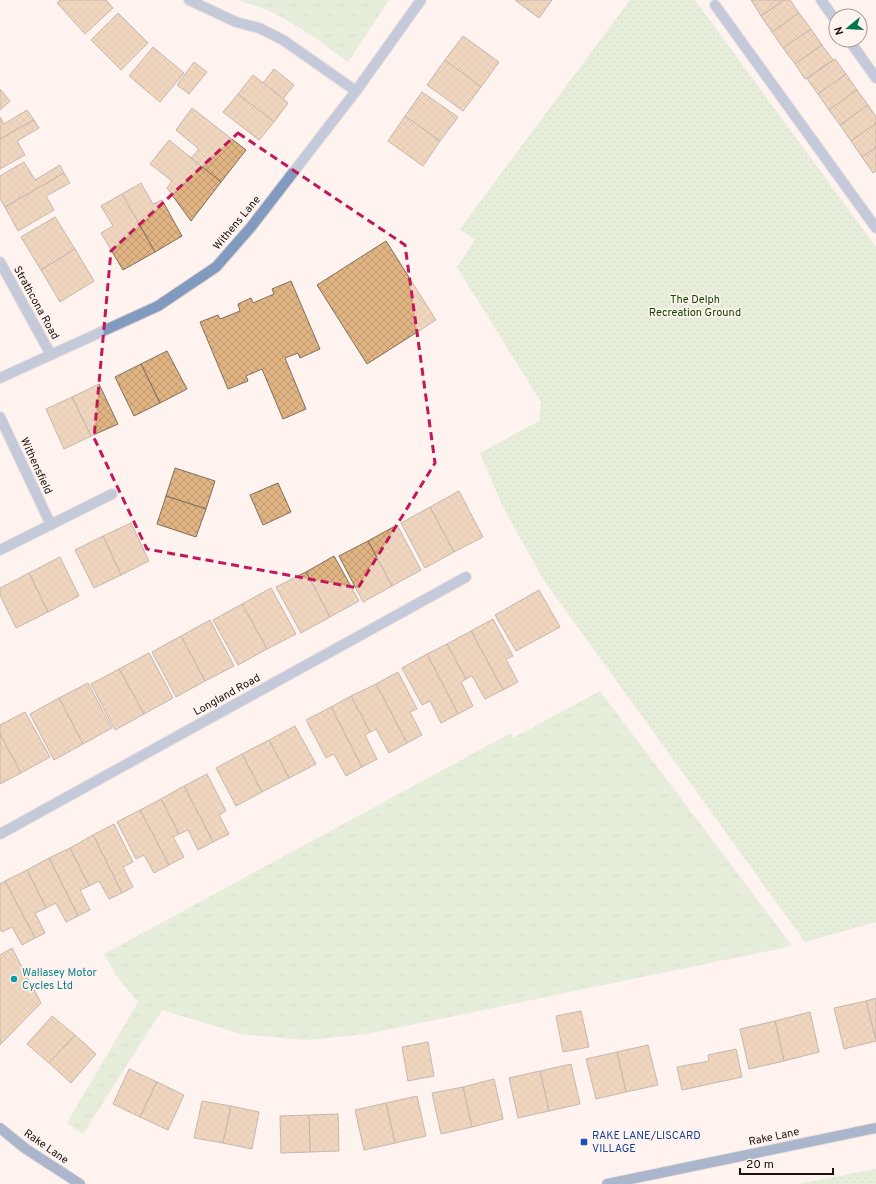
<svg xmlns="http://www.w3.org/2000/svg" width="876" height="1184" font-family="Overpass,sans-serif">
<style>
.grass{fill:url(#grass-tufts)}
.park{fill:url(#park-dots)}
.building{fill:url(#building-cross-hatch);stroke:#7f6f5d}
.lines{fill:none;stroke-linecap:round;stroke-linejoin:round}
.service-casing{stroke:#dacfca;stroke-width:12}
.minor-casing{stroke:#dacfca;stroke-width:12}
.secondary-casing{stroke:#dacfca;stroke-width:12}
.service{stroke:#809ac0;stroke-width:10}
.minor{stroke:#809ac0;stroke-width:10}
.secondary{stroke:#486da3;stroke-width:10}
.marked{fill:none;stroke:#c2185b;stroke-width:3;stroke-dasharray:8 5;stroke-linejoin:round}
.culture-dot{fill:#0f9aa8;stroke:#fef3ee;stroke-width:1.5}
.transit-dot{fill:#1a4fb4;stroke:#fef3ee;stroke-width:1.5}
.labels{text-anchor:middle;dominant-baseline:central;stroke-width:3.5;stroke-linejoin:round;paint-order:stroke}
.street-label{font-size:11px;fill:#1b130e;stroke:#fef3ee}
.park-label{font-size:11px;fill:#124600;stroke:#fef3ee}
.culture-label{font-size:11px;fill:#0d838f;stroke:#fef3ee;text-anchor:start}
.transit-label{font-size:11px;fill:#164399;stroke:#fef3ee;text-anchor:start}
</style>
<defs>
<pattern id="grass-tufts" width="24" height="20" patternUnits="userSpaceOnUse"><rect width="24" height="20" fill="#c9e6c1"/><path d="M3 7l-1-3M5 7V3M7 7l1-3M15 17l-1-3M17 17v-4M19 17l1-3" fill="none" stroke="#acc4a5"/></pattern>
<pattern id="park-dots" width="8" height="8" patternUnits="userSpaceOnUse"><rect width="8" height="8" fill="#c9e6c1"/><path d="M2 2h.1M6 6h.1" fill="none" stroke="#acc4a5" stroke-width="1.8" stroke-linecap="round"/></pattern>
<pattern id="building-cross-hatch" width="8" height="8" patternUnits="userSpaceOnUse"><rect width="8" height="8" fill="#e0b383"/><path d="M0 0l8 8M0 8l8-8" fill="none" stroke="#c09970"/></pattern>
</defs>
<rect width="100%" height="100%" fill="#fef3ee"/>
<g class="grass">
<path d="M236 0H389L348 62C311 35 282 11 236 0Z"/>
<polygon points="600,691 792,946 367,1034 307,1040 241,1034 162,1010 83,1134 67,1123 138,1002 117,977 104,954 511,733 513,738"/>
</g>
<g class="park">
<polygon points="630,0 695,0 876,247 876,922 805,942 543,579 502,505 480,453 539,421 541,402 457,267 475,240 460,229"/>
<polygon points="876,1169 876,1184 798,1184"/>
</g>
<g class="building">
<polygon points="60,0 106,0 113,8 85,34 57,3"/>
<polygon points="515,0 552,0 539,18"/>
<polygon points="751,0 784,0 761,16"/>
<polygon points="784,0 790,0 799,13 772,32 761,16"/>
<polygon points="118,13 148,43 121,70 91,40"/>
<polygon points="799,13 811,29 783,48 772,32"/>
<polygon points="811,29 822,45 795,64 783,48"/>
<polygon points="463,36 499,62 481,87 445,60"/>
<polygon points="822,45 833,60 805,79 795,64"/>
<polygon points="153,47 184,73 160,102 129,76"/>
<polygon points="835,59 846,74 818,94 807,79"/>
<polygon points="445,60 481,87 463,111 427,85"/>
<polygon points="194,62 207,72 189,94 177,85"/>
<polygon points="274,69 294,85 283,99 263,83"/>
<polygon points="846,74 857,90 829,110 818,94"/>
<polygon points="253,75 288,103 274,122 238,94"/>
<polygon points="0,89 10,101 0,110"/>
<polygon points="857,90 868,105 840,125 829,110"/>
<polygon points="422,92 458,117 440,141 405,116"/>
<polygon points="238,94 274,122 259,140 223,112"/>
<polygon points="868,105 876,117 876,123 851,141 840,125"/>
<polygon points="192,108 246,150 221,182 191,158 199,149 176,130"/>
<polygon points="27,110 34,120 0,139 0,117 4,124"/>
<polygon points="405,116 440,141 423,166 388,141"/>
<polygon points="34,120 39,128 17,141 25,155 0,169 0,139"/>
<polygon points="876,123 876,147 862,157 851,141"/>
<polygon points="169,140 221,182 191,221 167,188 172,181 150,164"/>
<polygon points="876,147 876,171 873,173 862,157"/>
<polygon points="24,162 35,180 60,165 64,173 5,207 0,199 0,176"/>
<polygon points="64,173 70,183 46,196 54,210 18,231 5,207"/>
<polygon points="141,183 153,204 162,200 182,236 155,252 122,194"/>
<polygon points="122,194 155,252 123,270 101,233 113,226 101,206"/>
<polygon points="55,217 75,249 41,270 21,237"/>
<polygon points="386,241 436,320 367,364 317,285"/>
<polygon points="75,249 94,281 60,302 41,270"/>
<polygon points="291,281 320,349 300,358 298,353 285,358 306,409 283,419 262,369 246,376 248,381 228,389 200,322 218,315 220,319 240,311 238,304 251,298 253,303 274,294 272,289"/>
<polygon points="167,351 187,389 160,403 141,364"/>
<polygon points="141,364 160,403 134,416 115,377"/>
<polygon points="99,384 118,424 91,436 72,397"/>
<polygon points="72,397 91,436 64,449 46,409"/>
<polygon points="175,468 215,481 206,509 166,496"/>
<polygon points="278,483 291,512 263,525 250,495"/>
<polygon points="459,491 483,537 454,552 430,507"/>
<polygon points="166,496 206,509 196,537 157,524"/>
<polygon points="430,507 454,552 425,568 401,523"/>
<polygon points="131,523 149,561 121,575 103,536"/>
<polygon points="397,525 421,570 392,586 368,541"/>
<polygon points="103,536 121,575 94,588 75,550"/>
<polygon points="368,541 392,586 363,602 339,556"/>
<polygon points="334,556 359,601 330,617 306,572"/>
<polygon points="60,557 79,596 48,612 29,573"/>
<polygon points="306,572 330,617 301,633 276,587"/>
<polygon points="29,573 48,612 16,628 0,595 0,588"/>
<polygon points="271,588 296,634 267,649 242,604"/>
<polygon points="539,590 560,627 516,651 495,615"/>
<polygon points="242,604 267,649 238,665 213,620"/>
<polygon points="493,619 513,656 506,659 518,682 503,690 471,631"/>
<polygon points="210,620 234,666 205,681 181,636"/>
<polygon points="471,631 503,690 485,699 472,676 466,679 447,644"/>
<polygon points="181,636 205,681 176,697 152,652"/>
<polygon points="447,644 466,679 461,682 473,706 458,714 427,654"/>
<polygon points="149,653 173,698 144,714 119,669"/>
<polygon points="427,654 458,714 441,723 430,701 422,705 402,668"/>
<polygon points="119,669 144,714 115,730 91,684"/>
<polygon points="398,672 417,709 410,712 422,735 407,743 376,684"/>
<polygon points="88,683 112,728 83,744 59,698"/>
<polygon points="376,684 407,743 389,753 376,729 370,732 351,696"/>
<polygon points="351,696 370,732 365,735 377,759 362,767 331,707"/>
<polygon points="59,698 83,744 54,760 30,714"/>
<polygon points="331,707 362,767 346,776 334,754 326,758 306,720"/>
<polygon points="25,712 50,757 21,773 0,734 0,725"/>
<polygon points="295,726 316,764 289,778 269,740"/>
<polygon points="0,734 21,773 0,784"/>
<polygon points="269,740 289,778 262,792 242,754"/>
<polygon points="242,754 262,792 236,806 216,768"/>
<polygon points="207,774 226,811 219,815 229,834 213,842 184,786"/>
<polygon points="184,786 213,842 198,850 188,830 179,834 161,799"/>
<polygon points="161,799 179,834 173,837 184,857 169,865 140,810"/>
<polygon points="140,810 169,865 154,873 144,855 136,859 117,822"/>
<polygon points="114,824 133,862 123,867 133,887 122,893 93,835"/>
<polygon points="93,835 122,893 109,899 99,881 89,886 70,848"/>
<polygon points="70,848 89,886 80,890 90,910 78,916 49,858"/>
<polygon points="49,858 78,916 66,922 56,903 46,908 27,870"/>
<polygon points="27,870 46,908 35,913 45,933 35,938 5,881"/>
<polygon points="5,881 35,938 22,945 12,927 2,932 0,929 0,884"/>
<polygon points="12,948 41,1003 0,1045 0,955"/>
<polygon points="876,998 876,1041 866,1001"/>
<polygon points="866,1001 876,1041 844,1049 834,1008"/>
<polygon points="581,1011 589,1047 563,1052 556,1016"/>
<polygon points="810,1012 819,1052 784,1061 775,1021"/>
<polygon points="52,1016 75,1035 49,1063 27,1044"/>
<polygon points="775,1021 784,1061 749,1069 740,1029"/>
<polygon points="75,1035 96,1054 71,1083 49,1063"/>
<polygon points="428,1042 434,1076 408,1081 402,1047"/>
<polygon points="648,1045 658,1085 626,1092 617,1052"/>
<polygon points="736,1049 742,1077 682,1090 677,1067 709,1061 708,1055"/>
<polygon points="617,1052 626,1092 596,1099 586,1059"/>
<polygon points="571,1064 580,1104 549,1111 540,1071"/>
<polygon points="129,1069 157,1082 140,1117 113,1104"/>
<polygon points="540,1071 549,1111 518,1118 509,1078"/>
<polygon points="494,1079 503,1119 472,1127 463,1087"/>
<polygon points="157,1082 184,1095 168,1130 140,1117"/>
<polygon points="463,1087 472,1127 441,1134 432,1093"/>
<polygon points="417,1096 426,1136 395,1143 386,1103"/>
<polygon points="202,1101 231,1106 223,1143 194,1138"/>
<polygon points="386,1103 395,1143 364,1150 355,1110"/>
<polygon points="231,1106 259,1112 252,1149 223,1143"/>
<polygon points="338,1114 339,1151 310,1152 309,1115"/>
<polygon points="309,1115 310,1152 281,1153 280,1116"/>
</g>
<g class="lines">
<defs>
<polyline id="service" points="715,5 876,228"/>
<g id="minor">
<polyline points="189,0 236,22 259,28 283,40 356,91"/>
<polyline points="821,0 836,21"/>
<polyline points="849,40 876,78"/>
<polyline points="0,262 51,355"/>
<polyline points="0,378 158,306 216,267 251,227 356,91 421,0"/>
<polyline points="0,417 51,525"/>
<polyline points="0,550 112,494"/>
<polyline points="0,834 466,577"/>
</g>
<g id="secondary">
<polyline points="0,1128 26,1149 80,1184"/>
<polyline points="607,1184 876,1128"/>
</g>
</defs>
<use href="#service" class="service-casing"/>
<use href="#minor" class="minor-casing"/>
<use href="#secondary" class="secondary-casing"/>
<use href="#service" class="service"/>
<use href="#minor" class="minor"/>
<use href="#secondary" class="secondary"/>
</g>
<path d="M0 0H876V1184H0ZM238 133 405 245 435 463 358 588 147 549 94 438 111 251Z" fill="#fef3ee" fill-opacity=".55" fill-rule="evenodd"/>
<path class="marked" d="M238 133 405 245 435 463 358 588 147 549 94 438 111 251Z"/>
<circle class="culture-dot" cx="14" cy="979" r="4"/>
<rect class="transit-dot" x="580" y="1138" width="8" height="8" rx="2"/>
<g class="labels">
<g class="street-label">
<text transform="translate(237 223) rotate(-50)">Withens Lane</text>
<text transform="translate(36 303) rotate(61)">Strathcona Road</text>
<text transform="translate(36 466) rotate(65)">Withensfield</text>
<text transform="translate(227 695) rotate(-29)">Longland Road</text>
<text transform="translate(774 1137) rotate(-12)">Rake Lane</text>
<text transform="translate(46 1147) rotate(35)">Rake Lane</text>
</g>
<g class="park-label">
<text x="695" y="300">The Delph<tspan x="695" dy="13">Recreation Ground</tspan></text>
</g>
<g class="culture-label">
<text x="22" y="973">Wallasey Motor<tspan x="22" dy="13">Cycles Ltd</tspan></text>
</g>
<g class="transit-label">
<text x="592" y="1136">RAKE LANE/LISCARD<tspan x="592" dy="13">VILLAGE</tspan></text>
</g>
</g>
<g transform="translate(848 28) rotate(252)"><circle r="19" fill="#fef3ee" stroke="#a39994"/>
<path d="M0-3L7 15L0 10L-7 15Z" fill="#007651"/>
<text y="-6" font-size="11" font-weight="bold" text-anchor="middle" fill="#1b130e">N</text>
</g>
<path d="M740 1168v6h93v-6" fill="none" stroke="#1b130e" stroke-width="2"/>
<text x="746" y="1168" font-size="12" fill="#1b130e" stroke="#fef3ee" stroke-width="3" paint-order="stroke">20 m</text>
</svg>
